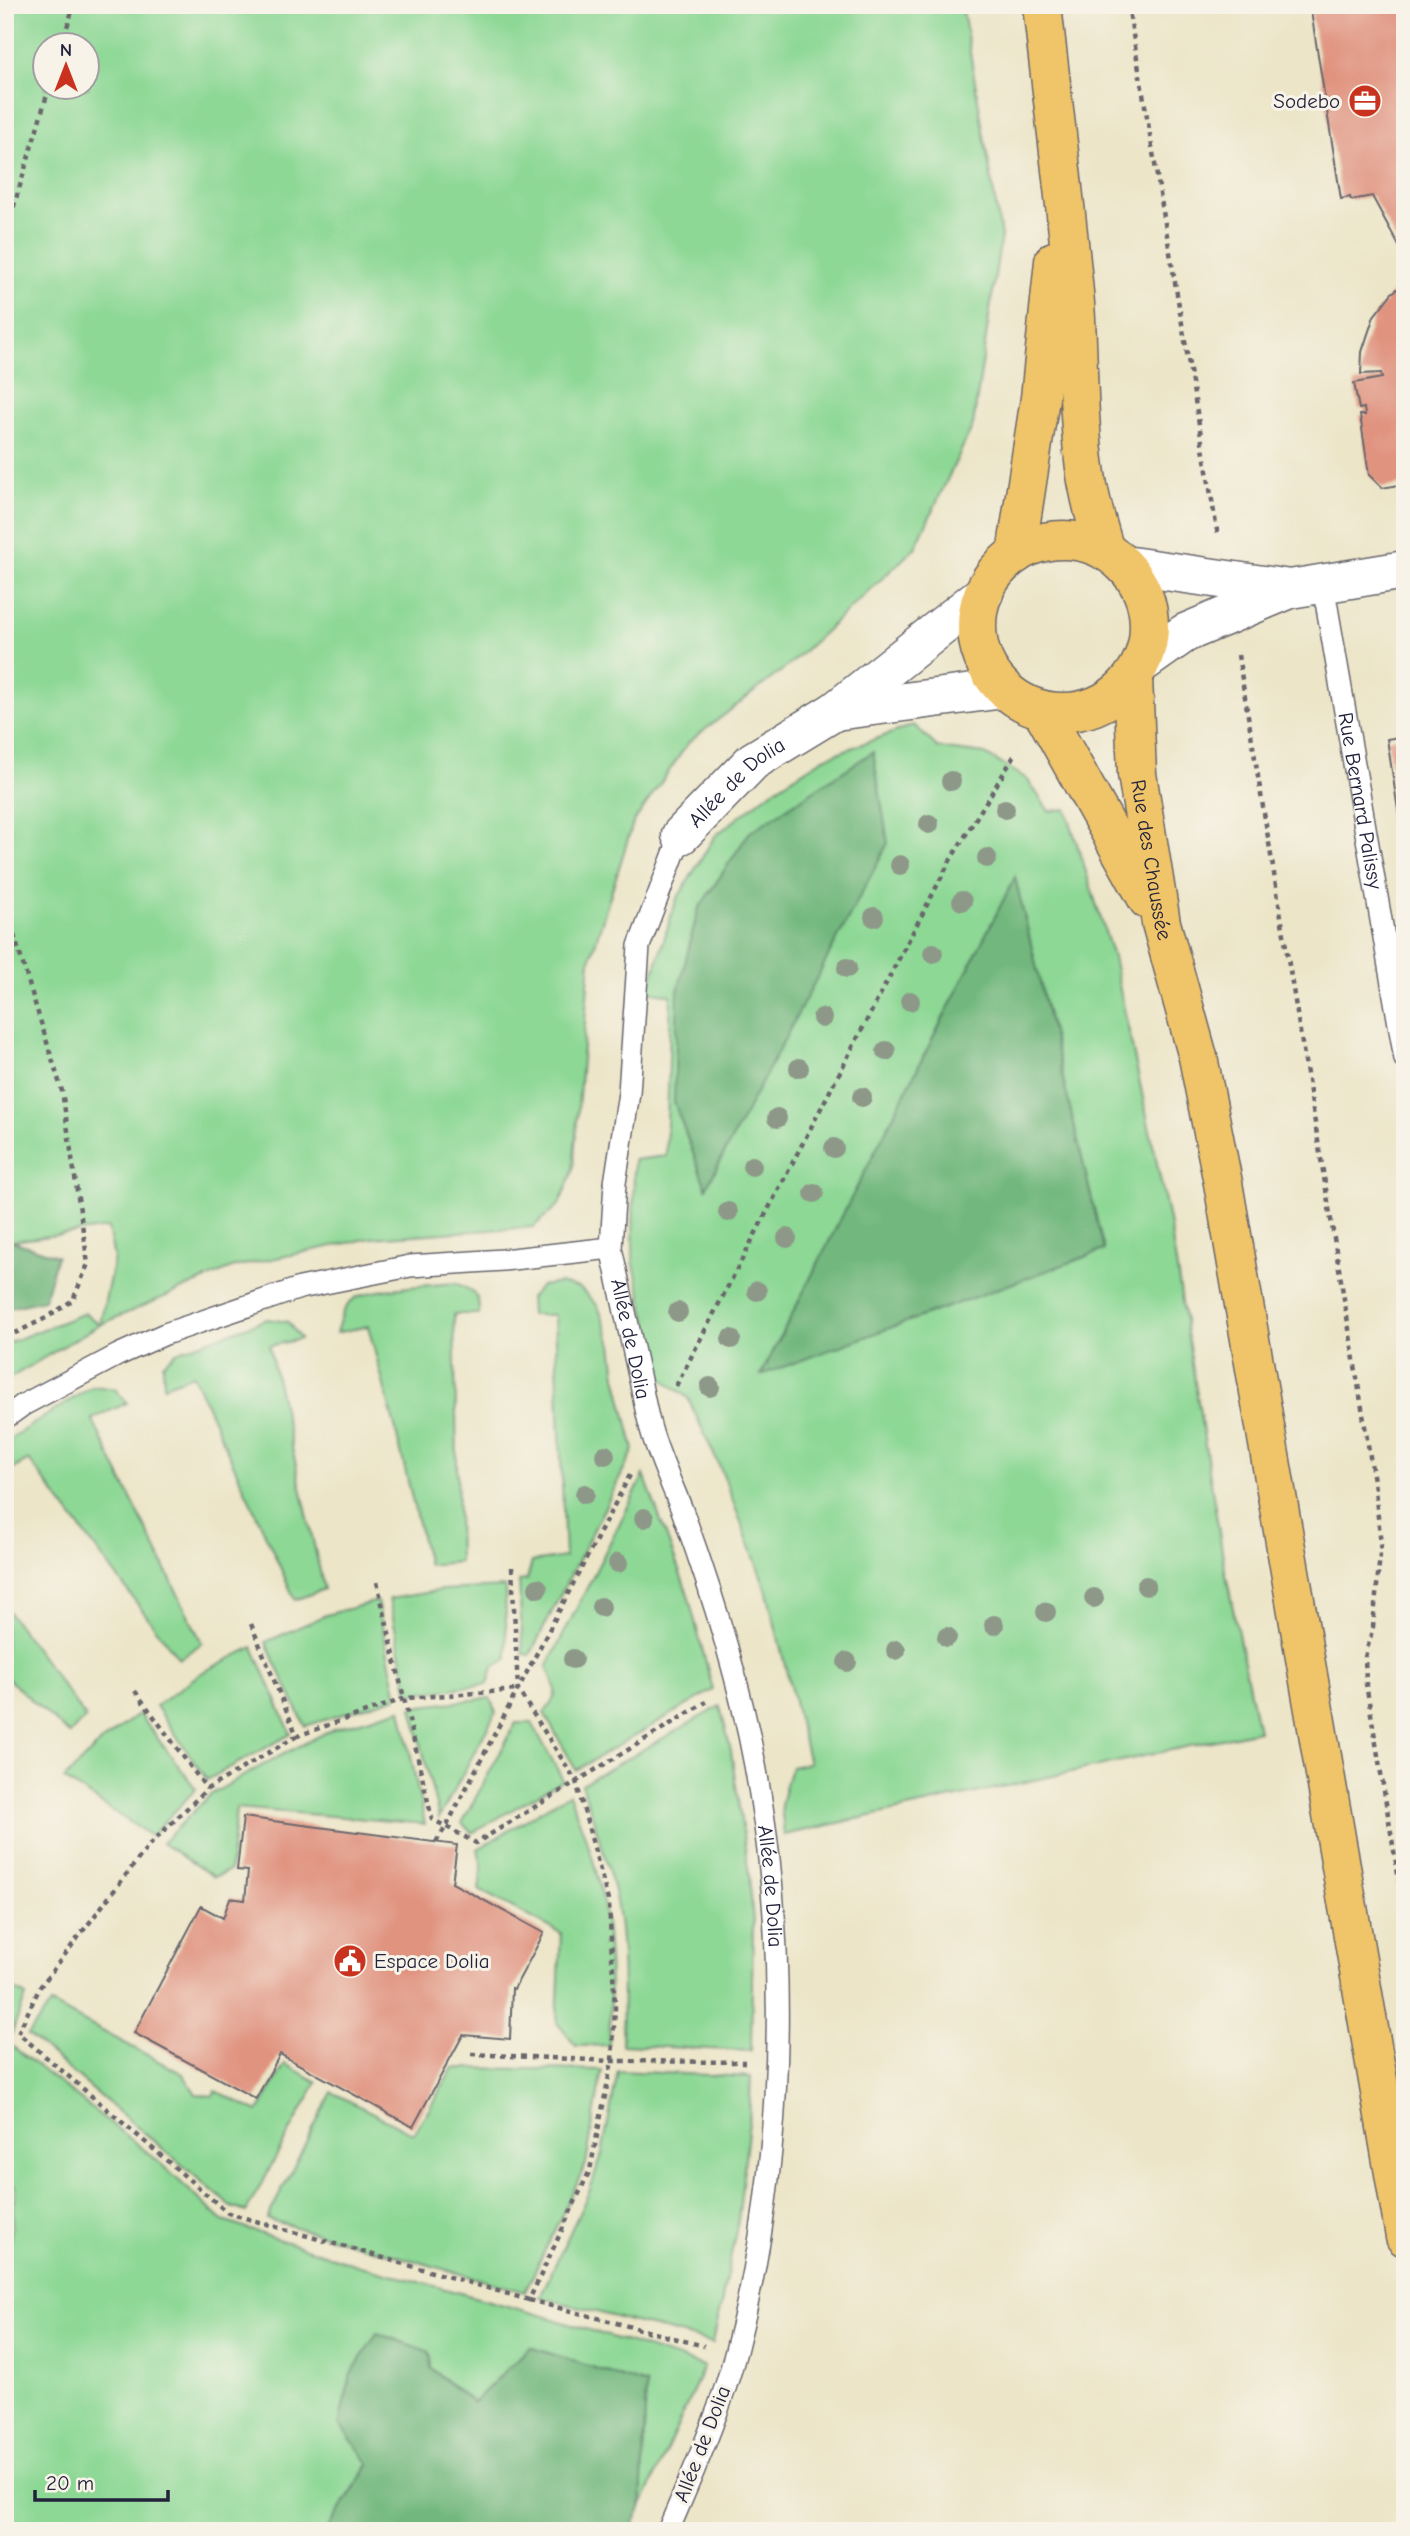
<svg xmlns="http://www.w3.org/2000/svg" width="1410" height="2536" font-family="'Comic Neue',sans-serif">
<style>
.green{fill:#8dd895;stroke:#587d68;stroke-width:2;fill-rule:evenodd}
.forest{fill:#72b87e;stroke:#4a6d5c;stroke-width:2}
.building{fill:#e0937f}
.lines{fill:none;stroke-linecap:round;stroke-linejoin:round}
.service-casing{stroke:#69666c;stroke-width:24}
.minor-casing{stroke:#69666c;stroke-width:41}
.primary-casing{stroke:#69666c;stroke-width:41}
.path{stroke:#69666c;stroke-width:4.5;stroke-dasharray:5 5;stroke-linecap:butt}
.service{stroke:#fff;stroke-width:21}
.minor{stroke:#fff;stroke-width:38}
.primary{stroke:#f0c469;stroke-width:38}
.tree{fill:#8e9889}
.labels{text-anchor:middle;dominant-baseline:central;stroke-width:6;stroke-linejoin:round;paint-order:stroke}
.poi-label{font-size:21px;fill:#22223b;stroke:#f7f3e8;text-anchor:end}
.street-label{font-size:21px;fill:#22223b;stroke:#f7f3e8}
</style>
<rect width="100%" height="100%" fill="#f7f3e8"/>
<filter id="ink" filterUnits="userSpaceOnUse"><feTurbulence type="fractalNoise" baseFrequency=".0143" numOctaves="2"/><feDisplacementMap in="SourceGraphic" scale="14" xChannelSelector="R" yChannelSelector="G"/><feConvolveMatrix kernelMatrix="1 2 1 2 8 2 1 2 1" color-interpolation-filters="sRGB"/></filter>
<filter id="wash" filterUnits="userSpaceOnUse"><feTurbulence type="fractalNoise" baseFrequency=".00686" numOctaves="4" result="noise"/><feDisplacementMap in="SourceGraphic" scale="28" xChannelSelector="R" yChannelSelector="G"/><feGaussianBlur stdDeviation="1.57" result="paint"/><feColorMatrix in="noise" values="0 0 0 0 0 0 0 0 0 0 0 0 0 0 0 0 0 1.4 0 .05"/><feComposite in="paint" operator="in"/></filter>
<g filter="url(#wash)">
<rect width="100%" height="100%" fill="#ece5c8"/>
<g class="green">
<path d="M5 5H962L1001 236 973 425 915 548 789 665 689 742 633 823 590 960 573 1171 559 1205 533 1227 371 1238 234 1267 99 1325 5 1381V1344L85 1313 100 1325 114 1258 108 1228 5 1242ZM46 46H88V88H46Z"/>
<polygon points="914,725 938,748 985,754 1027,779 1049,811 1066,809 1113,957 1169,1220 1225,1570 1258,1731 784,1835 781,1804 791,1767 809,1763 767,1592 722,1472 688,1398 661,1378 633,1261 634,1160 666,1156 671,995 648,991 676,901 715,836 772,791 824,758"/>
<path d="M456 1283C473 1291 480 1294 479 1314H454L459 1562 428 1565 395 1427 368 1326 336 1333C340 1319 343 1308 354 1299 367 1288 435 1285 456 1283Z"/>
<polygon points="559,1283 580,1288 598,1306 612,1344 616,1376 634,1450 530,1655 523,1654 519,1581 527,1580 532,1562 565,1557 555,1315 531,1315 530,1298 541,1286"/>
<polygon points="267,1319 288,1322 300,1339 269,1346 324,1589 295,1600 193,1375 164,1386 163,1364 176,1352"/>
<polygon points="93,1386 115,1389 127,1403 92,1419 202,1643 179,1659 29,1460 5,1473 5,1451 11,1438"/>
<path d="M644 1475 688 1595 713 1690 576 1770 544 1713C560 1695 557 1687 547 1667Z"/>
<polygon points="505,1587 507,1659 493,1667 488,1684 409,1694 389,1599 442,1590"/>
<polygon points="377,1601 397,1697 305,1726 266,1642 326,1615"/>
<polygon points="5,1607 86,1718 69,1734 5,1676"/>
<polygon points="253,1647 291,1734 207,1780 156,1706 201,1673"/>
<polygon points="490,1698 496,1712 439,1818 412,1707"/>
<path d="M720 1706 731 1751 749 1875 753 1922 751 2051 622 2045C623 2003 624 1962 619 1920 613 1874 596 1829 582 1784Z"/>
<polygon points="401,1709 425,1824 236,1808 230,1870 214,1877 162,1843 210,1795 272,1760 333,1729"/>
<polygon points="139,1714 196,1789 151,1836 64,1779 101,1742"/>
<polygon points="516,1723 532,1723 563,1780 472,1833 462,1823"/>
<path d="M569 1794C583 1830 597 1865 603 1903 611 1949 611 1998 609 2045L576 2046 557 2023 561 1933 479 1890 482 1867 478 1849Z"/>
<polygon points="5,1984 26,1996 8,2043 151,2155 223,2221 357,2265 544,2316 704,2366 641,2508 646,2385 530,2347 473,2403 431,2368 326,2531 5,2531 5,2300 15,2188 5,2169"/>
<polygon points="51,2004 183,2074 196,2094 212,2096 216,2091 258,2112 285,2064 317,2082 246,2212 232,2207 28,2035"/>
<polygon points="453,2068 602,2070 586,2164 525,2292 267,2219 332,2092 414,2134"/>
<polygon points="618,2071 751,2077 749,2122 738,2221 713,2343 540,2297 589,2192 602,2154"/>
</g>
<g class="forest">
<polygon points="873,752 888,843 706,1188 674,1102 678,992 698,910 749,833"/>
<polygon points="1015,877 1104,1250 761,1375"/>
<polygon points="12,1241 57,1256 44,1300 5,1309 5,1242"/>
<polygon points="377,2333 430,2352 431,2368 473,2403 530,2347 646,2385 641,2508 630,2531 326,2531 370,2464 339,2424 351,2374"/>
</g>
<g id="blocks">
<g class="building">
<polygon points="1310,5 1405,5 1405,257 1372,196 1351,200 1350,197 1341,199"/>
<polygon points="1405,283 1405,484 1382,488 1369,475 1360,415 1365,415 1364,408 1359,409 1354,383 1382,378 1381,373 1361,374 1362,352 1374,316 1392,293"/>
<polygon points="1405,736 1405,842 1403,842 1387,739"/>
<polygon points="243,1817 457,1845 452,1883 544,1933 514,1989 512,1988 510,2039 463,2035 413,2127 280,2054 256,2099 134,2033 201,1906 223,1918 230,1898 245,1900 248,1871 237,1870"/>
</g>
</g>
</g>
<g filter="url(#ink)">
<use href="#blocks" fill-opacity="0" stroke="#69666c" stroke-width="2"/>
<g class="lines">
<defs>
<g id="service">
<path id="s1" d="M1323 584 1405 1059"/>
<path id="s2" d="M611 1248C620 1289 629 1330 638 1371 643 1392 646 1415 653 1436 661 1461 672 1485 682 1510 712 1592 739 1679 755 1765 790 1952 784 2167 736 2351 720 2413 693 2472 668 2531"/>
<polyline points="5,1418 23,1405 118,1355 165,1334 300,1288 410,1266 503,1260 611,1248 615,1183 629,1093 639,946 681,835"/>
</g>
<g id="minor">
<polyline points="1124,565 1290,589"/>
<polyline points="1141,664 1185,633 1290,589 1405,570"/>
<polyline points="835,711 1004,689"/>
<path id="s3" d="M681 835 753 761 835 711 984 593"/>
</g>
<g id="primary">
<path d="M1042 5C1053 105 1066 203 1075 303 1079 357 1077 414 1085 468 1089 497 1097 524 1105 551"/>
<circle cx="1063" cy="626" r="86"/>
<polyline points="1016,554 1040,398 1054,261"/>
<path id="s4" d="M1133 677 1137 774 1161 923 1198 1057 1223 1183 1405 2237"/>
<polyline points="1042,710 1148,900"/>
</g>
</defs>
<use href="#service" class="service-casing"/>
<use href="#minor" class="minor-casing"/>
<use href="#primary" class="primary-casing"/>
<g class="path">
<polyline points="1128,5 1218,536"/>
<polyline points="61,46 74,5"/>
<polyline points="5,236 49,88"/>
<polyline points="1238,655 1374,1481 1381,1544 1373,1627 1365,1657 1366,1684 1405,1916"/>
<polyline points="5,906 62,1091 88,1264 73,1300 48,1317 5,1338"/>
<polyline points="676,1386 951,859 1016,753"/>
<polyline points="512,1567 518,1690 576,1781 609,1904 615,2008 612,2061 590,2170 529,2300 704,2346"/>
<polyline points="377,1582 432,1819 476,1843 706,1702"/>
<polyline points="251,1624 297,1736 406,1698 518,1690"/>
<polyline points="135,1691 207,1789"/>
<polyline points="297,1736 207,1789 149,1845 40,1987 18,2033 228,2213 529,2300"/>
<polyline points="436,1842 447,1825 630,1475"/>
<polyline points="471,2054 612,2061 745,2062"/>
</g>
<use href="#service" class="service"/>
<use href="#minor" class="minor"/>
<use href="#primary" class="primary"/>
</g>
<g class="tree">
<circle cx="951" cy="781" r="10"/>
<circle cx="1005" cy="809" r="10"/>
<circle cx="929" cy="824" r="10"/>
<circle cx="987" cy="858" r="10"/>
<circle cx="900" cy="865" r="10"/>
<circle cx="962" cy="901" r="10"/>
<circle cx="874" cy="917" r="10"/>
<circle cx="933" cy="953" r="10"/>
<circle cx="847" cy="968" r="10"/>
<circle cx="910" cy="1001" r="10"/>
<circle cx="822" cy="1018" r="10"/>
<circle cx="886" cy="1051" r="10"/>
<circle cx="799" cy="1068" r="10"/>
<circle cx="862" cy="1097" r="10"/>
<circle cx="777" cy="1118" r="10"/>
<circle cx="834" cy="1148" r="10"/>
<circle cx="752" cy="1166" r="10"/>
<circle cx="814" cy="1193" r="10"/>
<circle cx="728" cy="1212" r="10"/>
<circle cx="787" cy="1238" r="10"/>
<circle cx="757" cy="1291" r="10"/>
<circle cx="678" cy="1312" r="10"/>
<circle cx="731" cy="1339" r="10"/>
<circle cx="710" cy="1387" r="10"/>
<circle cx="605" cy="1455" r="10"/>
<circle cx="585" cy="1494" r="10"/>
<circle cx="644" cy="1518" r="10"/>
<circle cx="618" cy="1563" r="10"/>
<circle cx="1146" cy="1586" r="10"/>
<circle cx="538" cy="1588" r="10"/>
<circle cx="1094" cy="1598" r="10"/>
<circle cx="601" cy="1607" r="10"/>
<circle cx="1046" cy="1612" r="10"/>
<circle cx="994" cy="1625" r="10"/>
<circle cx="947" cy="1637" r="10"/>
<circle cx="896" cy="1650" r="10"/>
<circle cx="573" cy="1659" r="10"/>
<circle cx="847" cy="1662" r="10"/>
</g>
</g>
<defs>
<symbol id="office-disc" viewBox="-11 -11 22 22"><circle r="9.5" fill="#c8321e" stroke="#f7f3e8"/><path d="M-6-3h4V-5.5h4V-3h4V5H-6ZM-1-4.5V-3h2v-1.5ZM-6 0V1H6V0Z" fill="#fff"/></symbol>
<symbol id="civic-disc" viewBox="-11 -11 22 22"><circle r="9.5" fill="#c8321e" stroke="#f7f3e8"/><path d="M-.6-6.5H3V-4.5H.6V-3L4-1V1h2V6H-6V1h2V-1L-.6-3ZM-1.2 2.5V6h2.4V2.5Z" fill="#fff"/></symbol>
</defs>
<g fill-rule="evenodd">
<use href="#office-disc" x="1346" y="82" width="38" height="38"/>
<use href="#civic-disc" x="331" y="1942" width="38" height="38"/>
</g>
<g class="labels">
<g class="poi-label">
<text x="1340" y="101">Sodebo</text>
<text x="374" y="1961" text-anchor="start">Espace Dolia</text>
</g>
<g class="street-label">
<text stroke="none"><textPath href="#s3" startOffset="77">Allée de Dolia</textPath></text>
<text stroke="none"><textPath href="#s1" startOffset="220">Rue Bernard Palissy</textPath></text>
<text stroke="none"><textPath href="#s4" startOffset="184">Rue des Chaussée</textPath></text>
<text stroke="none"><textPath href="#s2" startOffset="93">Allée de Dolia</textPath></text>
<text stroke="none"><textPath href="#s2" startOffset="660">Allée de Dolia</textPath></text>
<text transform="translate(702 2444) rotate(-69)">Allée de Dolia</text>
</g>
</g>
<rect width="1410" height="2536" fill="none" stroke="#f7f3e8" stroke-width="28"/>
<g transform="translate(66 66)"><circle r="33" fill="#f7f3e8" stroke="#a29fa3" stroke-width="2"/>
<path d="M0-5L12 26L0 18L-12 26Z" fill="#c8321e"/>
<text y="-10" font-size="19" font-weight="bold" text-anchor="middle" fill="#22223b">N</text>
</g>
<path d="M35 2490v10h133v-10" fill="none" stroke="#22223b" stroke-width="3.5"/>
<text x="46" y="2490" font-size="21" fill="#22223b" stroke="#f7f3e8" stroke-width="5" paint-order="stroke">20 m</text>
</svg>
